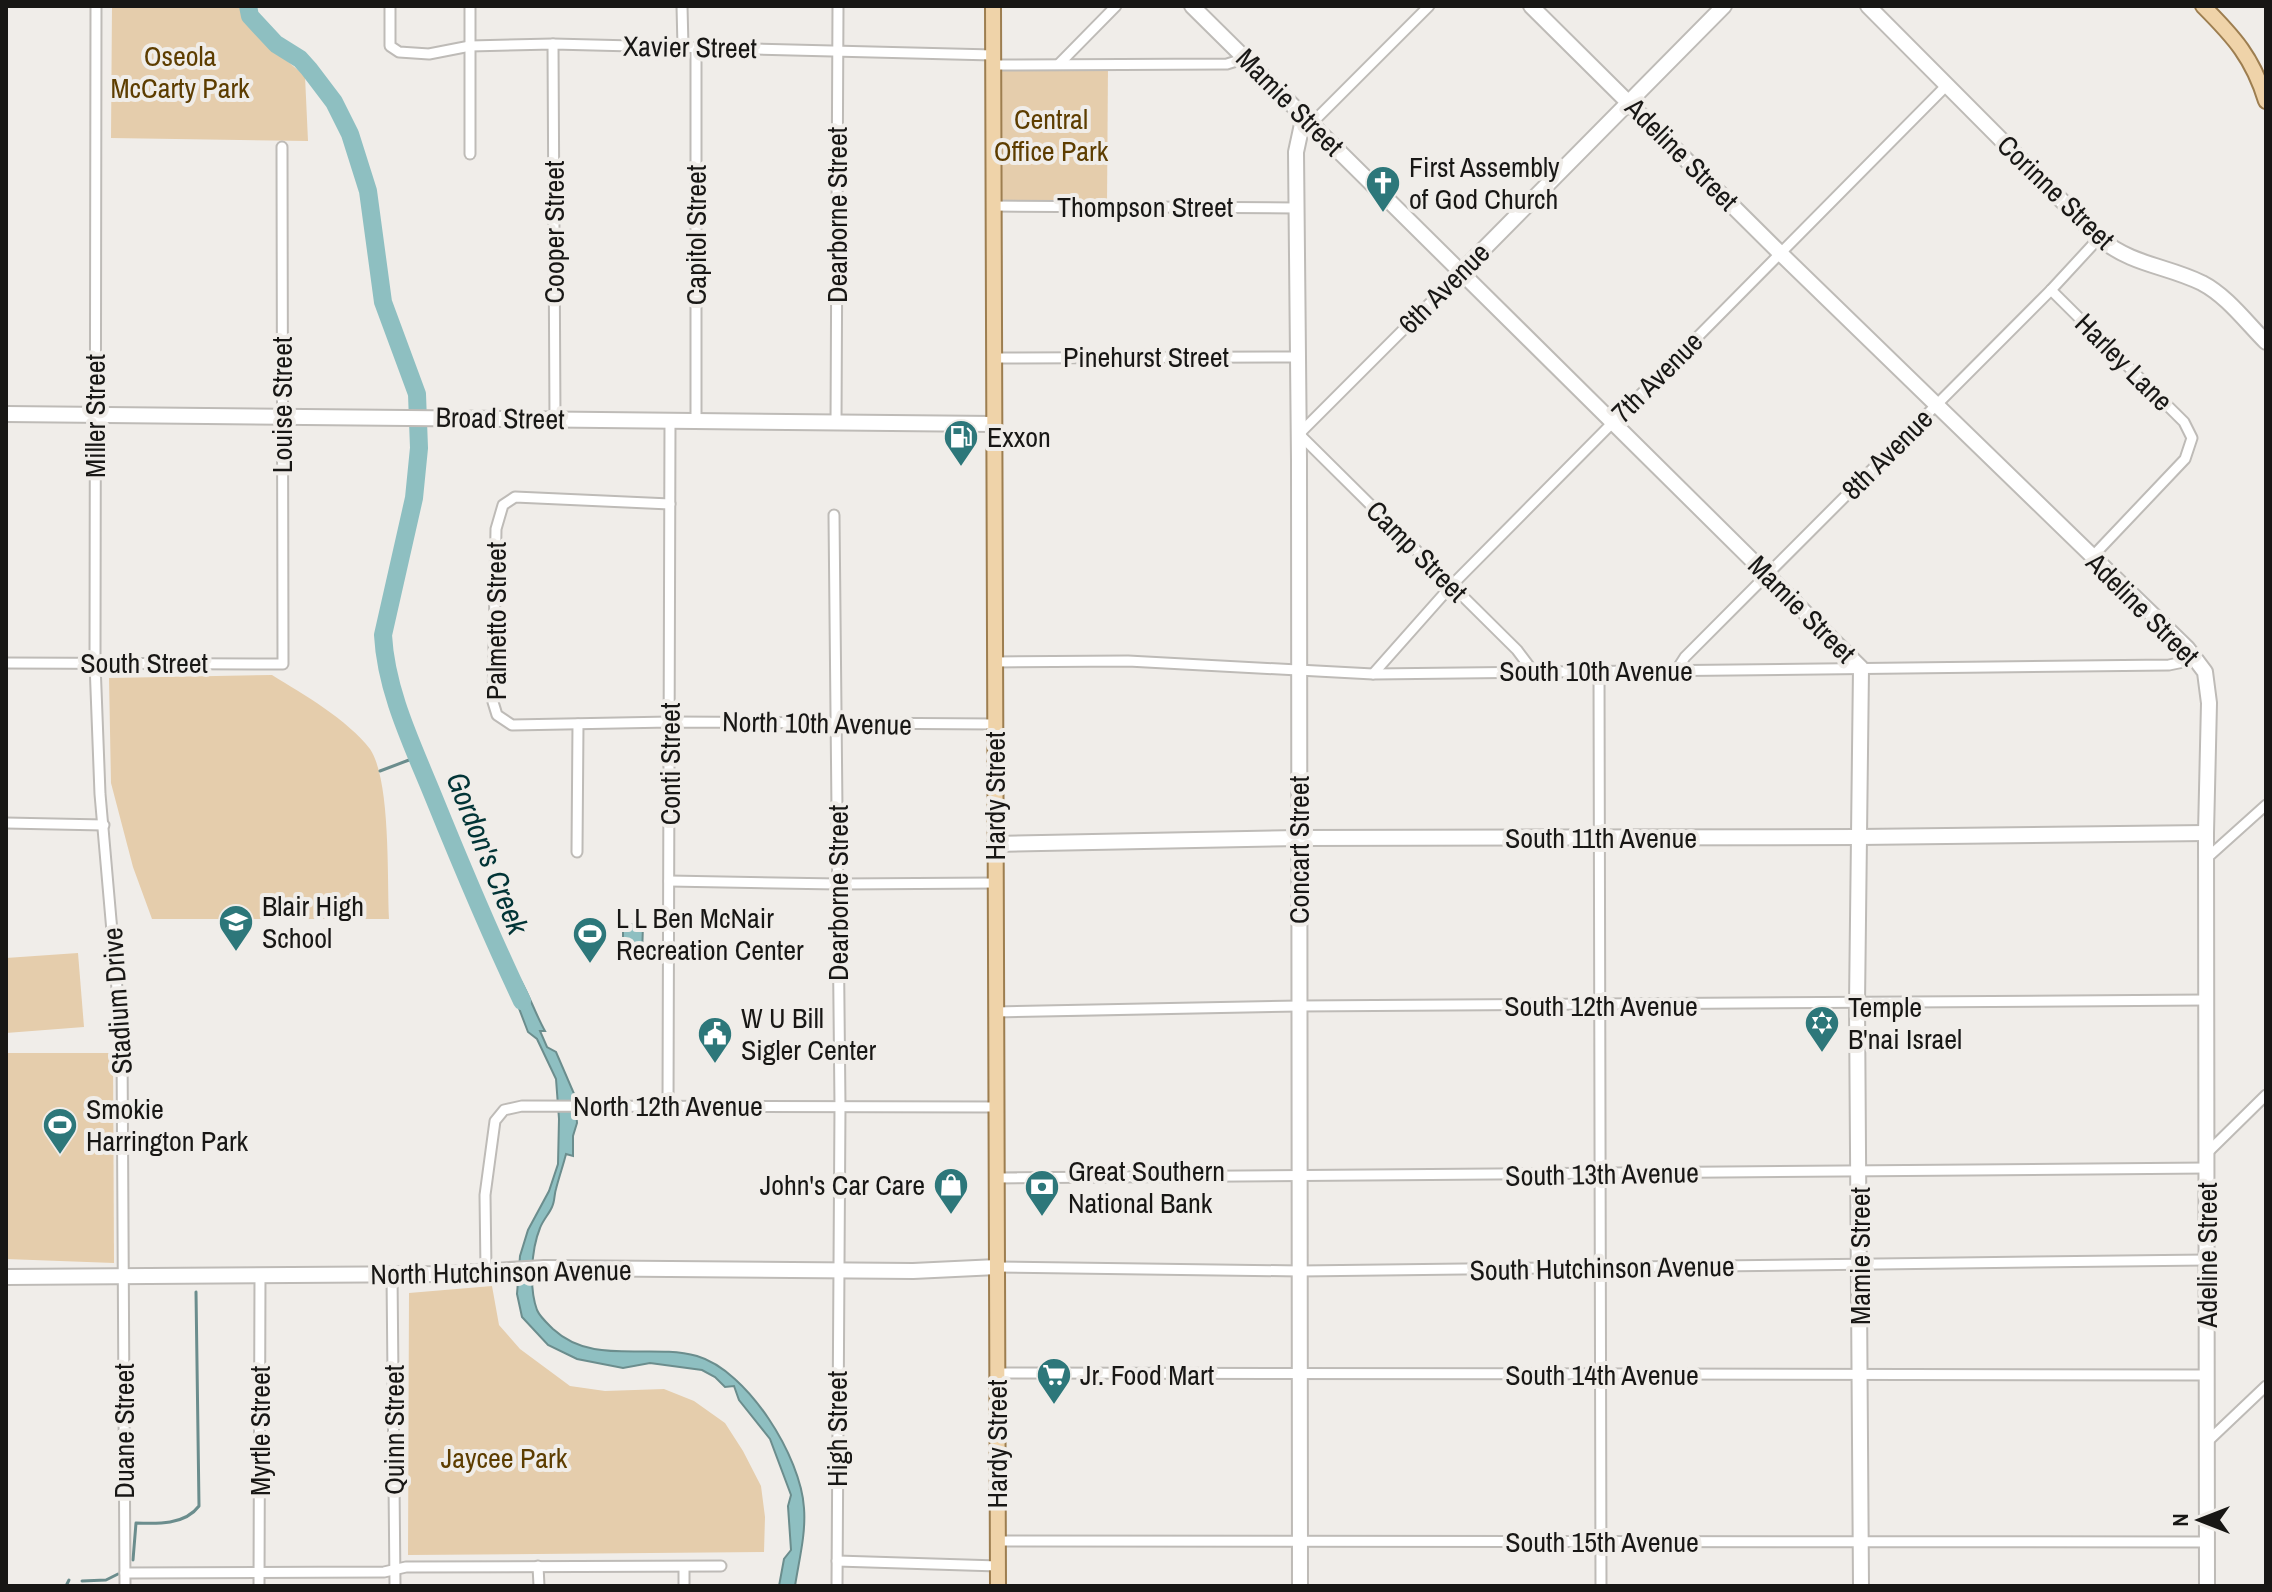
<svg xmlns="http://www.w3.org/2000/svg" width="2272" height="1592" font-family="'Archivo Narrow',sans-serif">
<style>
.green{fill:#e5cdac}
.water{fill:#8ebfc1;stroke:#6b8d8d;stroke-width:2}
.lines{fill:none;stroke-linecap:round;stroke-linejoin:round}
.stream{stroke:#6b8d8d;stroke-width:3}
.river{stroke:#8ebfc1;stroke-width:18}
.street-casing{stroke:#bebbb7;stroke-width:13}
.secondary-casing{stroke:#bebbb7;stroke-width:18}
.primary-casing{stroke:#9d7e50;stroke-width:18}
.street{stroke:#fff;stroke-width:9}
.secondary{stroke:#fff;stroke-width:14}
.primary{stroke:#efd3a9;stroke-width:14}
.labels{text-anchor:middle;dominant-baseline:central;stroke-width:8;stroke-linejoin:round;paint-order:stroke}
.street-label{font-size:28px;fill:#181715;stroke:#f0ede9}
.park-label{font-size:28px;fill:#5d3d00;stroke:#f0ede9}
.poi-label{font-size:28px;fill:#181715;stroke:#f0ede9;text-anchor:start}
.water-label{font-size:30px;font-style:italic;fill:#013436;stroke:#f0ede9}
</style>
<rect width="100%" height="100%" fill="#f0ede9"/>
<g class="green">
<polygon points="112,6 238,6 261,39 305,76 308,141 111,138"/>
<polygon points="1108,64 1107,206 993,206 993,65"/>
<path d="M272 675C303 694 348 720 370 749 391 780 387 879 389 919H152L133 867 111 783 109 678Z"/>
<polygon points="78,953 84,1027 6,1033 6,958"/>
<polygon points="6,1053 113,1053 114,1263 6,1259"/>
<polygon points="492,1286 499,1325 520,1349 570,1386 605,1391 664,1389 694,1401 725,1423 743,1451 761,1486 765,1517 764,1552 408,1555 409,1293"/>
</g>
<g class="water">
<polygon points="623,924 643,924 642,957 623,957"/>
<path d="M512 980 521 981C530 997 536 1015 545 1031H540L547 1047 556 1052 575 1096 577 1123 573 1136V1156L566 1154C563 1166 559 1177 556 1189 554 1195 555 1201 552 1207 549 1214 543 1220 540 1228 531 1250 529 1288 537 1310 540 1317 548 1324 553 1329 593 1366 648 1343 697 1356 748 1371 801 1457 804 1508 806 1534 799 1560 795 1586H779L784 1559 791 1550 788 1506 791 1495 770 1439 739 1400 734 1386 725 1387 715 1377 702 1370 650 1363 623 1368 577 1359 548 1345 522 1317 517 1294 520 1256 528 1230 549 1191 558 1164 559 1119 556 1079 537 1039 528 1032 512 990Z"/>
</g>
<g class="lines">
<g class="stream">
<polyline points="380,771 409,760 416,753"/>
<path d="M133 1560 136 1523C157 1524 185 1525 199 1506L196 1292"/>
<polyline points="82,1581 106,1580 118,1574"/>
<polyline points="66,1586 69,1580"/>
</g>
<path class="river" d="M248 6 250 16 276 44 300 59 309 69 334 102 350 134 368 191 383 302 417 394 419 448 414 498 383 635C386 692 413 746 434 798 462 867 490 934 522 1001"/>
<defs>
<g id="street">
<polyline points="96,6 95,663 100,794 122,1046 125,1586"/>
<polyline points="390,6 390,46 399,52 429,54 470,46 553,44 993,55"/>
<polyline points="470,6 470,154"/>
<polyline points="682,6 683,47"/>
<polyline points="553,44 555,419"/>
<polyline points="1059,64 1116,6"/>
<polyline points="993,65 1227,64 1246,58"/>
<polyline points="1312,123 1429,6"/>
<polyline points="993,206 1296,208"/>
<polyline points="1460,273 1299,434 1517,650 1532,670"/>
<polyline points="2051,290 2184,422 2192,438 2185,459 2092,557"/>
<polyline points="994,358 1298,357"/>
<polyline points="696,423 696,47"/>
<polyline points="836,424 838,6"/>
<polyline points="670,504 515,497 503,505 496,529 493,702 497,715 512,725 670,722 995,724"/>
<polyline points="834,515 840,1106 837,1586"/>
<polyline points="995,662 1128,661 1373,674 2169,665 2198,659"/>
<polyline points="6,663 283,664 282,147"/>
<polyline points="1599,669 1601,1586"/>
<polyline points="1676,671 1685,657 2051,290 2099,238"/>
<polyline points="1373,674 1451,586 1947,85"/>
<polyline points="6,823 104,825"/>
<polyline points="577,852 578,724"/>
<polyline points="2207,858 2266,805"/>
<polyline points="669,881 838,884 996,883"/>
<polyline points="996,1012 1299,1006 2206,1000"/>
<polyline points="668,1106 670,422"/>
<polyline points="2207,1153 2266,1095"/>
<polyline points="997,1178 2207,1168"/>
<polyline points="997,1267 1300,1271 2207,1260"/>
<polyline points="486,1270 485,1195 495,1121 504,1110 522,1106 996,1107"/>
<polyline points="392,1274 395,1586"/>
<polyline points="997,1373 2207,1375"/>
<polyline points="2207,1442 2266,1386"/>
<polyline points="998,1541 2207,1542"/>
<polyline points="837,1561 998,1566"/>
<polyline points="538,1566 539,1586"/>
<polyline points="684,1567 684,1586"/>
<polyline points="125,1573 384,1572 406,1567 721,1566"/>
<polyline points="259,1586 260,1275"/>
</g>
<g id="secondary">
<polyline points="1192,6 1861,668 1857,1004 1861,1586"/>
<polyline points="1531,6 1780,253 2187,648 2205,672 2209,703 2206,833 2207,1586"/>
<path d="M1868 6 2099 238C2134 266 2165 265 2202 283 2227 296 2246 322 2266 342"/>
<polyline points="1460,273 1724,6"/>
<polyline points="6,414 994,424"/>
<polyline points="995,844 1299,838 1859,837 2206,833"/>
<polyline points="6,1277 443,1274 544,1268 913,1271 997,1267"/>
<polyline points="1300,1586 1299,460 1296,152 1304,115"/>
</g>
<g id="primary">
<polyline points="993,6 998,1586"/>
<path d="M2203 6C2234 37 2253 58 2266 101"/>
</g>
</defs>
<use href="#street" class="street-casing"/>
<use href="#secondary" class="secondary-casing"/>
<use href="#primary" class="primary-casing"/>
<use href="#street" class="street"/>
<use href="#secondary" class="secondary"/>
<use href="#primary" class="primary"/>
</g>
<defs>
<symbol id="church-pin" viewBox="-11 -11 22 30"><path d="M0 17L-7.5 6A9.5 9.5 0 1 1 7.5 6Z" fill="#2d777a" stroke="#f0ede9"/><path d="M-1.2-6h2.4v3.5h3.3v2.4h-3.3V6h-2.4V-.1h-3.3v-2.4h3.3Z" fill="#fff"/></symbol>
<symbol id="fuel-pin" viewBox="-11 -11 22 30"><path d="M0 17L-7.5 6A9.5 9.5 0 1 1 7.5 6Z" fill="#2d777a" stroke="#f0ede9"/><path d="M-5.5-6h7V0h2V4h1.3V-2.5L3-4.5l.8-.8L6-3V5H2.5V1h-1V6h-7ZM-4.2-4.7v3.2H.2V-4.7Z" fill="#fff"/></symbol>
<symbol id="school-pin" viewBox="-11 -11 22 30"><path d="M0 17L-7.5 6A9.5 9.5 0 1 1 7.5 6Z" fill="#2d777a" stroke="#f0ede9"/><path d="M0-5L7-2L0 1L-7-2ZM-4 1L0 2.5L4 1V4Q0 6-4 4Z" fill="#fff"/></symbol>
<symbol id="stadium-pin" viewBox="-11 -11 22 30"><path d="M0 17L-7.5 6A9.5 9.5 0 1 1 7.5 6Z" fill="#2d777a" stroke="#f0ede9"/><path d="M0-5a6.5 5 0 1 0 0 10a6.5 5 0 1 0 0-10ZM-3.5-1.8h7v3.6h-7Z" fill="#fff"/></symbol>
<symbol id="synagogue-pin" viewBox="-11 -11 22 30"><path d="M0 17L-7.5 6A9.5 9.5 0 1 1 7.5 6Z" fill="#2d777a" stroke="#f0ede9"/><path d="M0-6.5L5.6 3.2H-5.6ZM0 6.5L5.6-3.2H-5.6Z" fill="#fff"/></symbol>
<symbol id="civic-pin" viewBox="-11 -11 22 30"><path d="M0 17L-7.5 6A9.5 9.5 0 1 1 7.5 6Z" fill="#2d777a" stroke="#f0ede9"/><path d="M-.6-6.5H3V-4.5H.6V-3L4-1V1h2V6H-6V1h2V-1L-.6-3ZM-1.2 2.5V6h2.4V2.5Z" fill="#fff"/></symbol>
<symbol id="shop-pin" viewBox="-11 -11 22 30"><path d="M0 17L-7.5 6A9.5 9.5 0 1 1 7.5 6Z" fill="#2d777a" stroke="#f0ede9"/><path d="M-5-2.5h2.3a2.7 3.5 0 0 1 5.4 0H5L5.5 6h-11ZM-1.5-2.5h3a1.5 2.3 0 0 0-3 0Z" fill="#fff"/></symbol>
<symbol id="bank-pin" viewBox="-11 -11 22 30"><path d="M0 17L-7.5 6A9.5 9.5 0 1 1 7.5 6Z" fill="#2d777a" stroke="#f0ede9"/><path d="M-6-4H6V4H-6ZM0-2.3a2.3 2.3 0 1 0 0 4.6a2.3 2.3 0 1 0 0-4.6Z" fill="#fff"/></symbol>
<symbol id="supermarket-pin" viewBox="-11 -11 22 30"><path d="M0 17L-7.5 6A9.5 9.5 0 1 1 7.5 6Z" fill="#2d777a" stroke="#f0ede9"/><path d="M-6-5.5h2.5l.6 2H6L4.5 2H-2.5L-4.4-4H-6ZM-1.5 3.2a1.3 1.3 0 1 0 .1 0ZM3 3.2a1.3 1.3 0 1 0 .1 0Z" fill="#fff"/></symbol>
</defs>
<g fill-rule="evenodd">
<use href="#church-pin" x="1363" y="163" width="40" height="54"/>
<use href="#fuel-pin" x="941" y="417" width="40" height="54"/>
<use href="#school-pin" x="216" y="902" width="40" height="54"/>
<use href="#stadium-pin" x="570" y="914" width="40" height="54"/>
<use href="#synagogue-pin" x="1802" y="1003" width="40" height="54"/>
<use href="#civic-pin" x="695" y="1014" width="40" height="54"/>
<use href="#stadium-pin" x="40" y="1105" width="40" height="54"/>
<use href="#shop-pin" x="931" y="1165" width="40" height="54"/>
<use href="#bank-pin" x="1022" y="1167" width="40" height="54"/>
<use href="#supermarket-pin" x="1034" y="1355" width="40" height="54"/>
</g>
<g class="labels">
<g class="street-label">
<text transform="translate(690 47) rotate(1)">Xavier Street</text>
<text transform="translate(1290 102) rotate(45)">Mamie Street</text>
<text transform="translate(1682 154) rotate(45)">Adeline Street</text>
<text transform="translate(2056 192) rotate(44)">Corinne Street</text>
<text x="1145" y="207">Thompson Street</text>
<text transform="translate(837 215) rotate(-90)">Dearborne Street</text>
<text transform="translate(554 232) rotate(-90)">Cooper Street</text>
<text transform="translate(696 235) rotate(-90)">Capitol Street</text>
<text transform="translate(1444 288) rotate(-45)">6th Avenue</text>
<text x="1146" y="357">Pinehurst Street</text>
<text transform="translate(2124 362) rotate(45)">Harley Lane</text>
<text transform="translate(1657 377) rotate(-45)">7th Avenue</text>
<text transform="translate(282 405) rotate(-90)">Louise Street</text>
<text transform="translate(95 416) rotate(-90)">Miller Street</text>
<text transform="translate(500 418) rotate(1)">Broad Street</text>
<text transform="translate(1887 454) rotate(-45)">8th Avenue</text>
<text transform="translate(1417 551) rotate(45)">Camp Street</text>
<text transform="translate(1802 609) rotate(45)">Mamie Street</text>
<text transform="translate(2143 609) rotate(45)">Adeline Street</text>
<text transform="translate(496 621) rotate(-90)">Palmetto Street</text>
<text x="144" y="663">South Street</text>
<text x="1596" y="671">South 10th Avenue</text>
<text transform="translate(817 723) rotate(1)">North 10th Avenue</text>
<text transform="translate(670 764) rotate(-90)">Conti Street</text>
<text transform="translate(995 796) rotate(-90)">Hardy Street</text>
<text x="1601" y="838">South 11th Avenue</text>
<text transform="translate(1299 850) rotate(-90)">Concart Street</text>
<text transform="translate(838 893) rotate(-90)">Dearborne Street</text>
<text transform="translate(117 1001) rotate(-94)">Stadium Drive</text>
<text x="1601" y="1006">South 12th Avenue</text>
<text x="668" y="1106">North 12th Avenue</text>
<text transform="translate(1602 1174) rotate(-1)">South 13th Avenue</text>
<text transform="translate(2207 1255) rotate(-90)">Adeline Street</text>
<text transform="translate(1860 1256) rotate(-90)">Mamie Street</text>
<text transform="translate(1602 1268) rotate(-1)">South Hutchinson Avenue</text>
<text transform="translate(501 1272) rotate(-1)">North Hutchinson Avenue</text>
<text x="1602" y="1375">South 14th Avenue</text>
<text transform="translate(837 1429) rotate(-90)">High Street</text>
<text transform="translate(394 1430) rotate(-90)">Quinn Street</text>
<text transform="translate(124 1431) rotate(-90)">Duane Street</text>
<text transform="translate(260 1431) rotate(-90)">Myrtle Street</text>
<text transform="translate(997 1444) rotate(-90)">Hardy Street</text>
<text x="1602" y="1542">South 15th Avenue</text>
</g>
<g class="park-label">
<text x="180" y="56">Oseola<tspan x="180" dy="32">McCarty Park</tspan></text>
<text x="1051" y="119">Central<tspan x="1051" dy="32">Office Park</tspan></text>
<text x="504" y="1458">Jaycee Park</text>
</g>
<g class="poi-label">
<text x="1409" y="167">First Assembly<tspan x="1409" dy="32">of God Church</tspan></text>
<text x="987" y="437">Exxon</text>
<text x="262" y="906">Blair High<tspan x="262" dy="32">School</tspan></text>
<text x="616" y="918">L L Ben McNair<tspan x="616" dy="32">Recreation Center</tspan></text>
<text x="1848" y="1007">Temple<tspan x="1848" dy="32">B'nai Israel</tspan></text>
<text x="741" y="1018">W U Bill<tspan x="741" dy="32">Sigler Center</tspan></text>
<text x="86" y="1109">Smokie<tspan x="86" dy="32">Harrington Park</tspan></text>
<text x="1068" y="1171">Great Southern<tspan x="1068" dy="32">National Bank</tspan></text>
<text x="925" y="1185" text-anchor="end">John's Car Care</text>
<text x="1080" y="1375">Jr. Food Mart</text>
</g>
<g class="water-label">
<text transform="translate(488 853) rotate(68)">Gordon's Creek</text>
</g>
</g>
<rect width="2272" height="1592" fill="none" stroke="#181715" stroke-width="16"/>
<g transform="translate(2200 1520) rotate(270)" stroke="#f0ede9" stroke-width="6" paint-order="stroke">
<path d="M0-6L14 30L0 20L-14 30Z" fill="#181715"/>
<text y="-12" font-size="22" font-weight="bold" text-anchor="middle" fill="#181715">N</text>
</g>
</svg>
